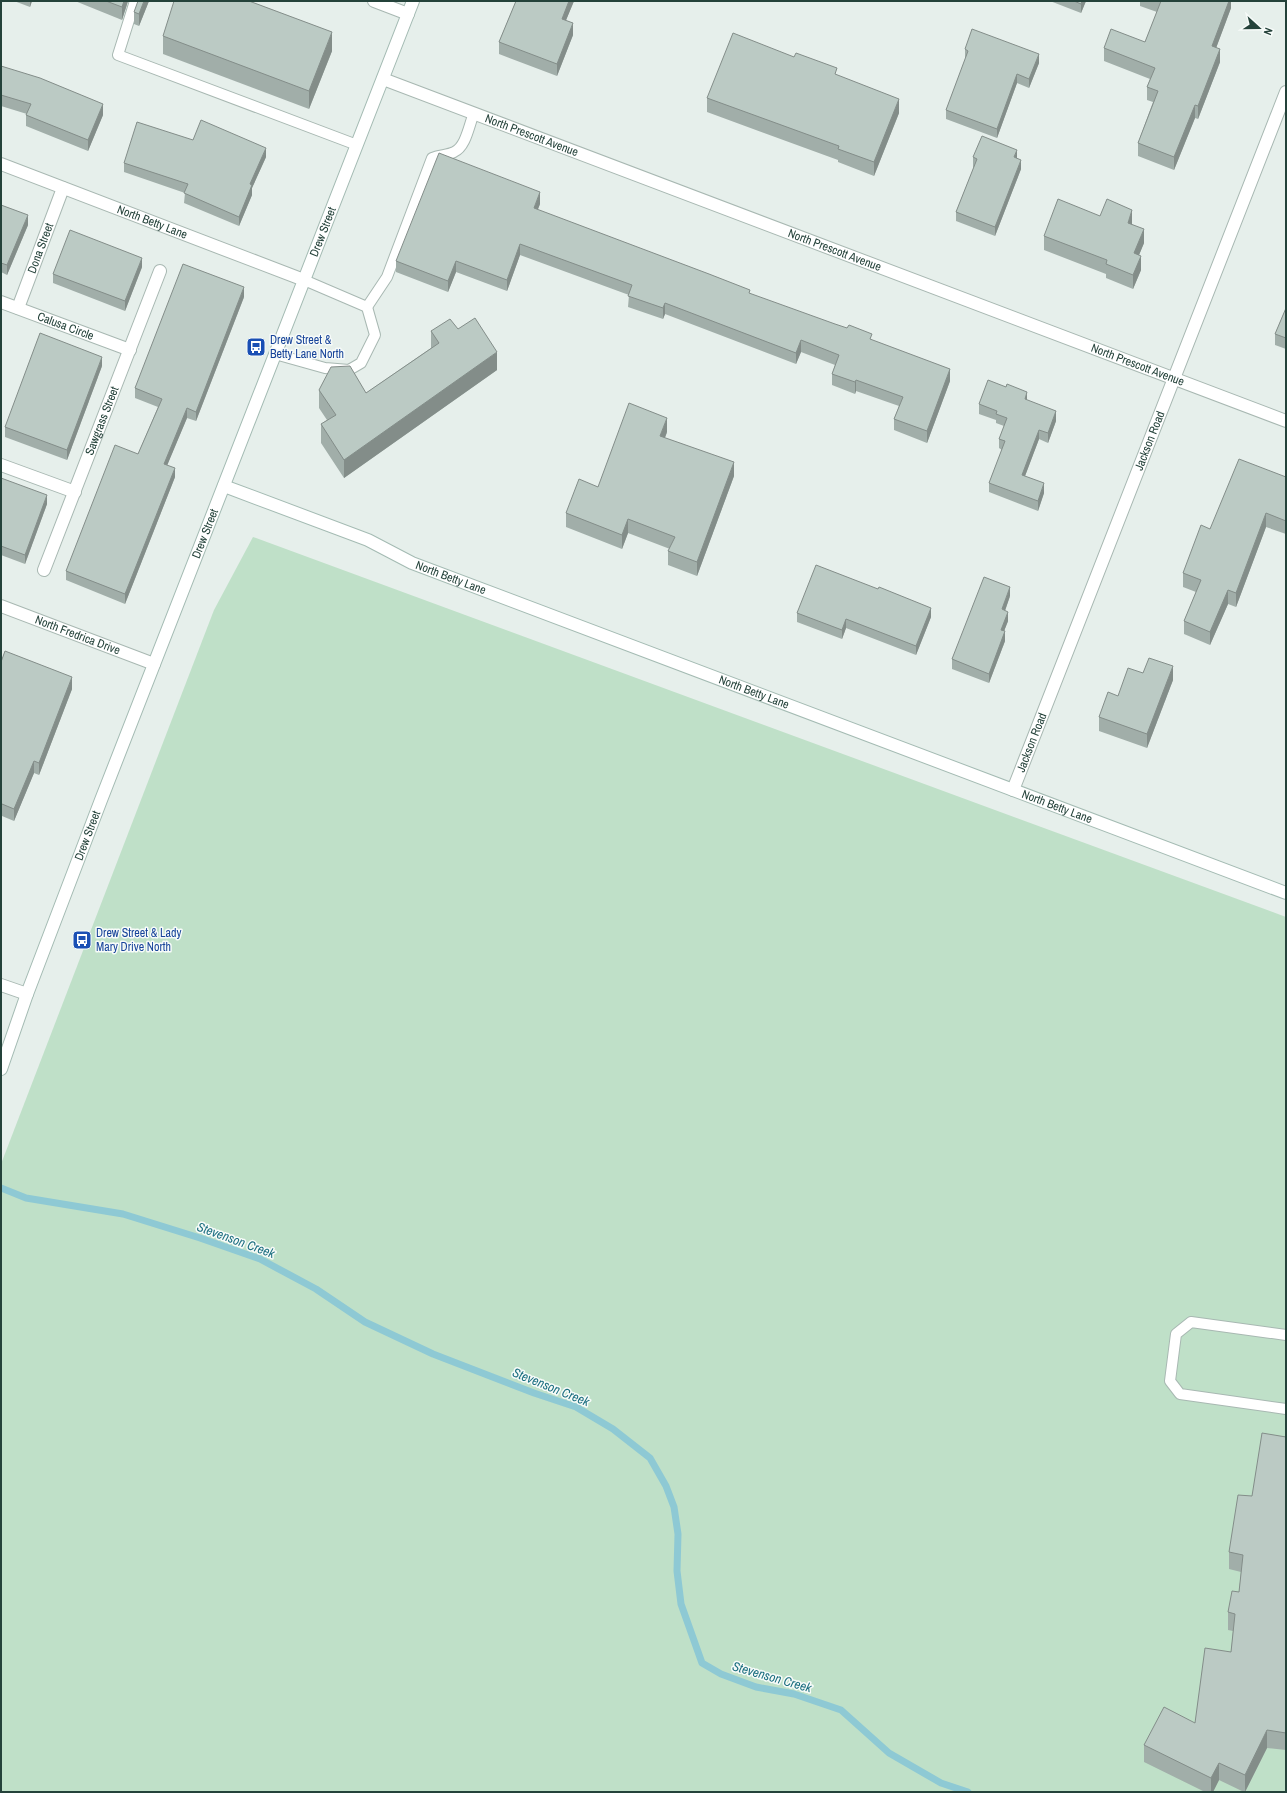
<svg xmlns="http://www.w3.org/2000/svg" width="1287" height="1793" font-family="'Archivo Narrow',sans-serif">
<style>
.green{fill:#bfe0c8}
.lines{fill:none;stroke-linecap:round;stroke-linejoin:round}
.stream{stroke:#8ec9d4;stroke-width:7}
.lane-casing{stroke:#a8b8b2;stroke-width:12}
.street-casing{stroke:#a8b8b2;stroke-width:14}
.secondary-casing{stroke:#a4bbb3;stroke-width:14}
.lane{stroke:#fff;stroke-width:10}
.street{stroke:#fff;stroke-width:12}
.secondary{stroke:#fff;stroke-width:12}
.wall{fill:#a1aea9}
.shaded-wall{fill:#838d89}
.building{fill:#bbcac4;stroke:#838d89}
.labels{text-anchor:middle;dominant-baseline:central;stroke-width:3;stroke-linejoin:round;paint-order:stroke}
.street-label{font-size:12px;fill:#24423a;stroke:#f7fbf9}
.transit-label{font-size:12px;fill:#164399;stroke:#f7fbf9;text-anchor:start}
.water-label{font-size:13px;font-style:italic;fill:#1c6f80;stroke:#f7fbf9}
</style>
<rect width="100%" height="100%" fill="#e6efeb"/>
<polygon class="green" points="253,537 1286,917 1286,1792 1,1792 1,1164 214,610"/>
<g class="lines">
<polyline class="stream" points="1,1188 26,1198 123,1214 200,1238 260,1259 316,1289 365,1322 433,1354 534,1393 576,1407 613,1429 650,1458 666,1486 674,1507 678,1534 677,1571 681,1604 702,1663 721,1674 756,1687 794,1694 841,1710 889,1753 941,1783 968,1792"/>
<defs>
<g id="lane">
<polyline points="135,1 118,55 357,145"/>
<path d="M304 280 367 307 387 277 432 158C439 155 449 155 454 152 466 147 469 125 474 113"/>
<polyline points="275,354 325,368 349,370 361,363 375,335 367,307"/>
<polyline points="1286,1335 1191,1322 1176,1334 1170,1381 1180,1394 1286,1409"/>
</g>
<g id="street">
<polyline points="374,1 408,14"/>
<path id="s1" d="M383 79 1286 421"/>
<path id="s2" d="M1 164 304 280"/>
<path id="s3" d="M1 302 130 350"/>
<path id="s4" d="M18 308 63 188"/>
<polyline points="1,465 75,492"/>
<path id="s5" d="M44 570 160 271"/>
<path id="s6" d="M1 606 154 664"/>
<path id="s7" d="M1013 790 1286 92"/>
<polyline points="1,985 27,994"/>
</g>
<g id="secondary">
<path id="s8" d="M224 486 368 540 412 563 1286 893"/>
<path id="s9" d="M1 1069 27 994 101 800 413 1"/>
</g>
</defs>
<use href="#lane" class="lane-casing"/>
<use href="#street" class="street-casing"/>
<use href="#secondary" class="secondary-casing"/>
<use href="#lane" class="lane"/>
<use href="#street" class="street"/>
<use href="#secondary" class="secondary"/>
</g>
<g class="wall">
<polygon points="14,1 32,1 30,7"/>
<polygon points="75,1 128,1 122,20"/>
<polygon points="149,1 139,26 134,24 134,12"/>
<polygon points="516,1 574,1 566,20 573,35 557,76 499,54 499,42"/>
<polygon points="1050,1 1086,1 1081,13"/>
<polygon points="1140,1 1231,1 1231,8 1216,48 1220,62 1198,119 1195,118 1174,170 1138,156 1138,143 1153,102 1147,100 1147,87 1150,79 1104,61 1104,48 1145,42 1157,12 1140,6"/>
<polygon points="163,36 332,51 309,109 163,54"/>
<polygon points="965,49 1039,63 1029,88 1017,83 997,138 946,119 946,110 966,58 965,58"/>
<polygon points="1,66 103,115 88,151 26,126 26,115 27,114 1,106"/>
<polygon points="837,75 899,113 874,176 838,162 838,160 707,112 707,98"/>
<polygon points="193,140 266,157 252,188 252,195 239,226 184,203 185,193 124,172 124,163"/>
<polygon points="973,157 1017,158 1021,169 995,236 956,221 956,212 974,167 973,167"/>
<polygon points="540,204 537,210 750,294 872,340 950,381 927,443 894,430 894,419 899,406 856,391 855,394 832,385 832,374 835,365 801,352 796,364 665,314 663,319 628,307 629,295 520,255 507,291 456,272 448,292 396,272 396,261"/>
<polygon points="1,205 28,225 7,275 1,272"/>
<polygon points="1100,216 1132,224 1144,243 1139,255 1141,270 1133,289 1106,278 1106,274 1044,250 1044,236"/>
<polygon points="142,267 125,311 53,283 53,274"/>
<polygon points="244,297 196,421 187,418 167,465 175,477 125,604 66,580 66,571 138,454 158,407 135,398 135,388"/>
<polygon points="1286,308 1286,349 1275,345 1275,334"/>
<polygon points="458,329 497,370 344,478 321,443 321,424 327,420 319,408 319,390 366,393 431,348 431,331"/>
<polygon points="102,366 67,460 5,437 5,427"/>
<polygon points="1027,400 1056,421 1048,443 1039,439 1025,476 1044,493 1038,511 989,492 989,483 1002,450 999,448 999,439 1004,426 996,423 996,420 979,414 979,404"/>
<polygon points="667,432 665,438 734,476 697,576 668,565 668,551 670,549 628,533 622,549 566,527 566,513 598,487"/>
<polygon points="1286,477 1286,534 1266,527 1236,607 1228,604 1210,645 1184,634 1184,621 1196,592 1183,587 1183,573 1210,529"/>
<polygon points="1,478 47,504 25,564 1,555"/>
<polygon points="1010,596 1005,611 1008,621 1004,631 1005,641 989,683 952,669 952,659"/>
<polygon points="797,613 931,617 916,655 846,628 842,639 797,622"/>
<polygon points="1,662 72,689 39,775 34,773 14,821 2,816"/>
<polygon points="1143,673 1173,680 1147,748 1099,731 1099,717 1118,696"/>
<polygon points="1286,1437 1286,1750 1267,1748 1245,1792 1244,1792 1219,1780 1213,1792 1205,1792 1144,1762 1144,1745 1195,1723 1231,1652 1233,1631 1228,1630 1228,1612 1239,1592 1241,1572 1229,1569 1229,1552 1252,1496"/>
</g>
<g class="shaded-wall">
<polygon points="30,1 32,1 30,7"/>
<polygon points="124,1 128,1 122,20 122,7"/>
<polygon points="144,1 149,1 139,26 139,14"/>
<polygon points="569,1 574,1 562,30 562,19"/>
<polygon points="1082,1 1086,1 1081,13 1081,4"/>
<polygon points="1229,1 1231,1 1231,8 1212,59 1212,46"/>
<polygon points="573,23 573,35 557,76 557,64"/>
<polygon points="332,32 332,51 309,109 309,91"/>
<polygon points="1220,49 1220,62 1198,119 1198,106"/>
<polygon points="1039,54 1039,63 1029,88 1029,79"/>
<polygon points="1017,74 1017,83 997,138 997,129"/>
<polygon points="899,99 899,113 874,176 874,162"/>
<polygon points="103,104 103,115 88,151 88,140"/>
<polygon points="1195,105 1195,118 1174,170 1174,157"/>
<polygon points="266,148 266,157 252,188 252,195 239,226 239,217 250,184"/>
<polygon points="1017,150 1017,159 1014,157"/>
<polygon points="1021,160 1021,169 995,236 995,227"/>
<polygon points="540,192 540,204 534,220 534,208"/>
<polygon points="1132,210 1132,224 1128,236 1128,223"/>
<polygon points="28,215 28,225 7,275 7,265"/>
<polygon points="1144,229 1144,243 1134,267 1134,253"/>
<polygon points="520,244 520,255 507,291 507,280"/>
<polygon points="1141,256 1141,270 1133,289 1133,275"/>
<polygon points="142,258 142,267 125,311 125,301"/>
<polygon points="456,261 456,272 448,292 448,281"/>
<polygon points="244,287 244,297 196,421 196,412"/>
<polygon points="665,303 665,314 663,319 663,308"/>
<polygon points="801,340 801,352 796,364 796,353"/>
<polygon points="497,352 497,370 344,478 344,460"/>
<polygon points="102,357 102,366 67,460 67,450"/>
<polygon points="950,369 950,381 927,443 927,431"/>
<polygon points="856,380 856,391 855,394 855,382"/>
<polygon points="1027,392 1027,402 1025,399"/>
<polygon points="187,408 187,418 164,473 164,464"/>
<polygon points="1056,411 1056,421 1048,443 1048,433"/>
<polygon points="667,418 667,432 660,450 660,436"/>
<polygon points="1039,430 1039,439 1022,484 1022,475"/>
<polygon points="734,462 734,476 697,576 697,562"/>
<polygon points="175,468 175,477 125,604 125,594"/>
<polygon points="1044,483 1044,493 1038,511 1038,501"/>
<polygon points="47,495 47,504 25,564 25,555"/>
<polygon points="1266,513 1266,527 1236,607 1236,593"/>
<polygon points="628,519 628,533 622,549 622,535"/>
<polygon points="1010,587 1010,596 1002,619 1002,609"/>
<polygon points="1228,590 1228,604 1210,645 1210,632"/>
<polygon points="931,608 931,617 916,655 916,646"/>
<polygon points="1008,612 1008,621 1001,639 1001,630"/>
<polygon points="846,619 846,628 842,639 842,630"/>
<polygon points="1005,631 1005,641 989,683 989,674"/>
<polygon points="1173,666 1173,680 1147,748 1147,734"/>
<polygon points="72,677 72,689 39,775 39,763"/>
<polygon points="34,761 34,773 14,821 14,809"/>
<polygon points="2,804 2,816 1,819 1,806"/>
<polygon points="1267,1730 1267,1748 1245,1792 1245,1775"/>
<polygon points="1219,1763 1219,1780 1213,1792 1211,1792 1211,1778"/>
</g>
<g class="building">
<polygon points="106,1 124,1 122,7"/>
<polygon points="138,1 144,1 139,14 134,12"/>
<polygon points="174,1 249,1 332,32 309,91 163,36"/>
<polygon points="516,1 569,1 562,19 573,23 557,64 499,42"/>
<polygon points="1074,1 1082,1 1081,4"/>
<polygon points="1161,1 1229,1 1212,46 1220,49 1198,106 1195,105 1174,157 1138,143 1158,91 1147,87 1155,68 1104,48 1111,29 1145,42"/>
<polygon points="972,29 1039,54 1029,79 1017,74 997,129 946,110 968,51 965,49"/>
<polygon points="733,33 794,57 796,53 837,68 835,74 899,99 874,162 838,149 839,146 707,98"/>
<polygon points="1,66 40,78 103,104 88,140 26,115 31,104 1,95"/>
<polygon points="201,120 266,148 250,184 252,185 239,217 184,193 188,184 124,163 137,122 193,140"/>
<polygon points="982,136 1017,150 1014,157 1021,160 995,227 956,212 977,159 973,157"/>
<polygon points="439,153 540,192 534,208 709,274 750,290 749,293 835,324 847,328 849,325 872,334 870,339 950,369 927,431 894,419 903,397 856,380 855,382 832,374 839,355 801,340 796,353 665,303 663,308 628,296 632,285 520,244 507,280 456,261 448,281 396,261"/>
<polygon points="1058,199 1100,216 1107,199 1132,210 1128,223 1144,229 1134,253 1141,256 1133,275 1106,264 1107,260 1044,236"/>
<polygon points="1,205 28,215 7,265 1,263"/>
<polygon points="70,230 142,258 125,301 53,274"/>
<polygon points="183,264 244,287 196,412 187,408 164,464 175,468 125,594 66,571 115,445 138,454 162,399 135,388"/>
<polygon points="1286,308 1286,338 1275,334"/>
<polygon points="475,318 497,352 344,460 321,424 336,415 319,390 331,367 350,366 366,393 439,343 431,331 450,319 458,329"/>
<polygon points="40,333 102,357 67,450 5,427"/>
<polygon points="988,380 1006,387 1007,384 1027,392 1025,399 1056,411 1048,433 1039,430 1022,475 1044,483 1038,501 989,483 1005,441 999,439 1007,418 996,414 997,411 979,404"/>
<polygon points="629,403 667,418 660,436 734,462 697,562 668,551 675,537 628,519 622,535 566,513 579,479 598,487"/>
<polygon points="1239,459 1286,477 1286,521 1266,513 1236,593 1228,590 1210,632 1184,621 1201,580 1183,573 1201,525 1210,529"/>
<polygon points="1,478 47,495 25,555 1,546"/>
<polygon points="816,565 878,589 879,587 931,608 916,646 846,619 842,630 797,613"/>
<polygon points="984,577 1010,587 1002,609 1008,612 1001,630 1005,631 989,674 952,659"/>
<polygon points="5,651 72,677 39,763 34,761 14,809 2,804 1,806 1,662"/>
<polygon points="1149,658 1173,666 1147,734 1099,717 1108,692 1118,696 1128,668 1143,673"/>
<polygon points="1262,1433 1286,1437 1286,1733 1267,1730 1245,1775 1219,1763 1211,1778 1144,1745 1164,1707 1195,1723 1205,1648 1231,1652 1235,1614 1228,1612 1232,1591 1239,1592 1243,1555 1229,1552 1238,1495 1252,1496"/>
</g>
<defs>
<symbol id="bus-square" viewBox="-11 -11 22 22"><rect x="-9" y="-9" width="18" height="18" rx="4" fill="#1a4fb4" stroke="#f7fbf9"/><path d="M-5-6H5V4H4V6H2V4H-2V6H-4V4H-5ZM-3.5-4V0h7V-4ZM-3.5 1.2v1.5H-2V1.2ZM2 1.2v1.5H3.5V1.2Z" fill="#fff"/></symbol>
</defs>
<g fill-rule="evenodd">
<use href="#bus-square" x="245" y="336" width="22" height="22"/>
<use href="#bus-square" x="71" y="929" width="22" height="22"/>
</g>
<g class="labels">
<g class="street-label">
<text stroke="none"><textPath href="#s1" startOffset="159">North Prescott Avenue</textPath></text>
<text stroke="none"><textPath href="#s2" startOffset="162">North Betty Lane</textPath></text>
<text stroke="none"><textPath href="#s9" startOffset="897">Drew Street</textPath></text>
<text stroke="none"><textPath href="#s4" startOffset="64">Dona Street</textPath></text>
<text stroke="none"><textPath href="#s1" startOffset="483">North Prescott Avenue</textPath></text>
<text stroke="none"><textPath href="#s3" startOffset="69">Calusa Circle</textPath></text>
<text stroke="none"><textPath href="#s1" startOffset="807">North Prescott Avenue</textPath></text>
<text stroke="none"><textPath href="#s5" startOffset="160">Sawgrass Street</textPath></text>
<text stroke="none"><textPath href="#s7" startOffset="375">Jackson Road</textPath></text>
<text stroke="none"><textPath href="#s9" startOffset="573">Drew Street</textPath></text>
<text stroke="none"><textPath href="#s8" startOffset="245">North Betty Lane</textPath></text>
<text stroke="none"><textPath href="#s6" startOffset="82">North Fredrica Drive</textPath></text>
<text stroke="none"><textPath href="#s8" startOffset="569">North Betty Lane</textPath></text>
<text stroke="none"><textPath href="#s7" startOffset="51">Jackson Road</textPath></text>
<text stroke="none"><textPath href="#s8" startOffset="893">North Betty Lane</textPath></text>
<text stroke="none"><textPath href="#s9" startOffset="249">Drew Street</textPath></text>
</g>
<g class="transit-label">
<text x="270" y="340">Drew Street &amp;<tspan x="270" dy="14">Betty Lane North</tspan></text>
<text x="96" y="933">Drew Street &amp; Lady<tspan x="96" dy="14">Mary Drive North</tspan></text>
</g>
<g class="water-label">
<text transform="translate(236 1240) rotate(20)">Stevenson Creek</text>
<text transform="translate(551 1387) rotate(22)">Stevenson Creek</text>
<text transform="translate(772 1677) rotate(16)">Stevenson Creek</text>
</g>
</g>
<rect width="1287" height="1793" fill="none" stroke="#24423a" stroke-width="4"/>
<g transform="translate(1259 28) rotate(111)" stroke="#f7fbf9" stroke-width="3" paint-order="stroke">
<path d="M0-3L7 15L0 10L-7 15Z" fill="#24423a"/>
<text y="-6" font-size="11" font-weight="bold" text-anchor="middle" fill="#24423a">N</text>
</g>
</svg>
